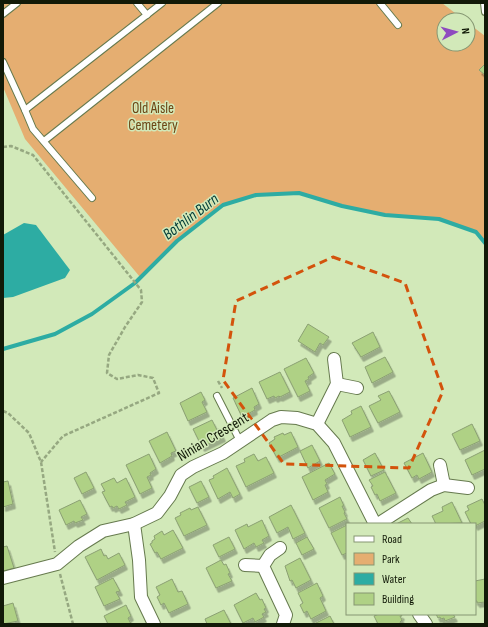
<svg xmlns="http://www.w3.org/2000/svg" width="488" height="627" font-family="'Sofia Sans Condensed',sans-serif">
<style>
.green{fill:#e5ae71}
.water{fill:#2daca3}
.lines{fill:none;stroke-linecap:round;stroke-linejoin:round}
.stream{stroke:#2daca3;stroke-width:4}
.building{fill:#afd185;stroke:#8ba073;filter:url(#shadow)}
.lane-casing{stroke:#667a4e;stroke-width:8}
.street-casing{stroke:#667a4e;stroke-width:14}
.path{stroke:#96a881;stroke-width:2.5;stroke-dasharray:4 2;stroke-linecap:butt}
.lane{stroke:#fff;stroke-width:6}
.street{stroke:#fff;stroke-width:12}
.marked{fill:none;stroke:#d3530c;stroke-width:3;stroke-dasharray:8 5;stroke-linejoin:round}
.labels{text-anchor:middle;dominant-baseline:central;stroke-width:3;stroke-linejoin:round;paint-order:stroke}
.park-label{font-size:15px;fill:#6c4514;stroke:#d2e9b9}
.street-label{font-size:15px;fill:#121a08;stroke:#d2e9b9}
.water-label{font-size:16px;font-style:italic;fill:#003a36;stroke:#d2e9b9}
</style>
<defs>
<filter id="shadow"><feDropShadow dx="2.5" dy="4.5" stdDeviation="0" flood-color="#0004"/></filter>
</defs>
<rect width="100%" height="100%" fill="#d2e9b9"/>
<polygon class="green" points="3,3 442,3 464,20 444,20 444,44 468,44 468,23 485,36 485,242 476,232 439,219 385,215 342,206 299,193 256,195 222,205 177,241 140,277 25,139 3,87"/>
<polygon class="water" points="24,223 36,225 70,270 65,278 13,297 3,298 3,235"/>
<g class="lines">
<polyline class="stream" points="3,349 55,334 92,314 135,283 177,241 223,205 256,195 299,193 342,206 385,215 439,219 476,232 485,243"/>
</g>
<g class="building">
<polygon points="485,64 485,75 479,70"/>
<polygon points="308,324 329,337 323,345 320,343 315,352 298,341"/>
<polygon points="373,332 380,347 361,357 352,343"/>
<polygon points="385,357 393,372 372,383 365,367"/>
<polygon points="306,358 314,373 308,377 309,379 305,381 310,391 298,397 284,369"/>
<polygon points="280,372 290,392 280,397 279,396 275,398 274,396 267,399 259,382"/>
<polygon points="252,388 259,404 254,407 255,410 242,417 233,398"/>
<polygon points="389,391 400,412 378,423 369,406 381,400 378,396"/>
<polygon points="201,392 205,400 202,402 207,412 188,421 180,403"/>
<polygon points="361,406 371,427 350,437 342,420 352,414 351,411"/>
<polygon points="212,420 217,430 219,429 223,437 202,447 193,429"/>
<polygon points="472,424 480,441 460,450 452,434"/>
<polygon points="167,432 176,451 171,453 172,456 160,463 149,441"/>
<polygon points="291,432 298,447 277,458 269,443 275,439 274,437 283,433 284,435"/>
<polygon points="312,445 320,461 308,468 300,451"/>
<polygon points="485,450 485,469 472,475 465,460"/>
<polygon points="375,453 384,470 371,476 363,460"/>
<polygon points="423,453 432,472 419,479 417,475 412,478 404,463"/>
<polygon points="149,454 156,469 150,473 151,475 147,477 152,488 140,494 126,465"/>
<polygon points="254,454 258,461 266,457 274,473 246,487 236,466 245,462 244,459"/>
<polygon points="329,463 335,474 325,480 327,484 325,485 328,492 313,500 302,477"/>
<polygon points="227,468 240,494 233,498 230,492 218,499 209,480 214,478 213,476"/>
<polygon points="86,472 94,488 82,494 74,478"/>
<polygon points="385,472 396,493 380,501 377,494 375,495 371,487 373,486 369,480"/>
<polygon points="114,478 117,483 126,478 135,497 125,502 127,505 119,509 117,506 113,508 112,506 110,507 102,492 105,491 101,484"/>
<polygon points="8,481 13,504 3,507 3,482"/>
<polygon points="201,481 209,497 197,503 189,487"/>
<polygon points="340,497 344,506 342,506 345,512 344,513 347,519 329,528 319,508"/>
<polygon points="482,499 485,505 485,521 475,526 475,524 471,524 465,512 469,510 467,506"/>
<polygon points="80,500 87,514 81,517 83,520 75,523 74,521 66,525 59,510"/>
<polygon points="452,502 462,523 436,524 432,516 443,511 442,507"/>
<polygon points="291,505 305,533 293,539 288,527 277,533 269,517"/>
<polygon points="198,507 207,525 184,536 175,518 181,515 180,513 190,508 191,510"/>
<polygon points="408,518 412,524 396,524"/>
<polygon points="262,520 269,536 262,540 264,543 256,547 254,543 244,549 235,530 247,524 248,527"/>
<polygon points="347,525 347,553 342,555 331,533"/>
<polygon points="173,530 183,548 161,559 157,552 155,553 150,544 152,543 152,541 155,539 154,536 162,531 164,535"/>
<polygon points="229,537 235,549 219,557 213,545"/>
<polygon points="307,537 314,549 302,555 296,543"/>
<polygon points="7,546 14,568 3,571 3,547"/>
<polygon points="101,549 104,556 106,555 108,559 119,553 125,565 97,580 85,557"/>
<polygon points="300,558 311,580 296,588 292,580 290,581 285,566"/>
<polygon points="221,560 224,565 226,564 230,573 228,574 232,581 216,588 206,568"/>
<polygon points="113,578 120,591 116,592 120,599 104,606 95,587"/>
<polygon points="172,579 178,592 182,591 188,604 169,613 164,603 161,605 157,597 160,595 156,587"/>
<polygon points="485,579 485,602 477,603 477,601 475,601 475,581"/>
<polygon points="317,583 323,596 320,598 326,611 311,619 307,611 304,613 300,605 303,603 298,593"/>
<polygon points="256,593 260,600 262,599 266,608 264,609 266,612 262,614 264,617 255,622 253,618 243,623 234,605"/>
<polygon points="13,603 18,621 3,624 3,606"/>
<polygon points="126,605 131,616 128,618 131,624 108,624 104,616"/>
<polygon points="224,610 231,624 207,624 205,619"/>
<polygon points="379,614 401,614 402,616 400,616 402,620 400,622 401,624 378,624 374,616"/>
<polygon points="436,614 453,614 455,617 445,621 444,618 441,619 440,617 438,618"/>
<polygon points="330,616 334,624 314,624"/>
</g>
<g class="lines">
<defs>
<g id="lane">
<polyline points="137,3 147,15"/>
<polyline points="380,3 398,25"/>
<polyline points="484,3 485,12"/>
<polyline points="3,14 17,3"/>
<polyline points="3,62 25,110 162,3"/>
<polyline points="25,110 33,129 92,198"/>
<polyline points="44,141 218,3"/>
<polyline points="217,396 240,441"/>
</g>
<g id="street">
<polyline points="337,384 357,388"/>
<polyline points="317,424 337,384 334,359"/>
<polyline points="440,465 444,485"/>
<polyline points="134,524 139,560 141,597 154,624"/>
<polyline points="378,524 431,490 444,485 468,488"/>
<polyline points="280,548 270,555 263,566 286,615 283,624"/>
<polyline points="245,565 263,566"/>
<polyline points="3,578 57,564 79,546 103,531 134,524 157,513 170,496 181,475 193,467 223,453 272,420 281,417 297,418 317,424 334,443 375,524"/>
<polyline points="419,614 426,624"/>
</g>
</defs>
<use href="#lane" class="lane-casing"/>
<use href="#street" class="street-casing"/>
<g class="path">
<polyline points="3,147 11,146 33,155 141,290 142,302 125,327 109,355 107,373 117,379 138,375 153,378 159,393 63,436 41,462"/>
<polyline points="218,381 222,388"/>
<polyline points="3,411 8,413 29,433 41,462 55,552"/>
<polyline points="60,574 73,624"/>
</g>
<use href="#lane" class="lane"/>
<use href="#street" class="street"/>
</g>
<path class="marked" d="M333 257 405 283 443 391 409 468 284 464 223 380 236 301Z"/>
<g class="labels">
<g class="park-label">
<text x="153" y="108">Old Aisle<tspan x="153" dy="17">Cemetery</tspan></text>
</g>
<g class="street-label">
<text transform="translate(213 437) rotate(-31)">Ninian Crescent</text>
</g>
<g class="water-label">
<text transform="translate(191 217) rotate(-37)">Bothlin Burn</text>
</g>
</g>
<rect width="488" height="627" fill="none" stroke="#121a08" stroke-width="8"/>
<rect x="346" y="523" width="130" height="92" fill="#d2e9b9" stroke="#859672"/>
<rect x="354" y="536" width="20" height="6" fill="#ffffff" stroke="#859672"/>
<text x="382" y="543" font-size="12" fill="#121a08">Road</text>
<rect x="354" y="553" width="20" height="12" fill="#e5ae71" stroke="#859672"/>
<text x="382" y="563" font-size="12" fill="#121a08">Park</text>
<rect x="354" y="573" width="20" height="12" fill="#2daca3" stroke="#859672"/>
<text x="382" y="583" font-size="12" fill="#121a08">Water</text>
<rect x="354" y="593" width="20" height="12" fill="#afd185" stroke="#859672"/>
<text x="382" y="603" font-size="12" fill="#121a08">Building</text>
<g transform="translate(456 32) rotate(84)"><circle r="19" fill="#d2e9b9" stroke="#859672"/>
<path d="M0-3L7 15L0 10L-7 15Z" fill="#8e4abf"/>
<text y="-6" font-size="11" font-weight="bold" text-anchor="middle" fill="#121a08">N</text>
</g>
</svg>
